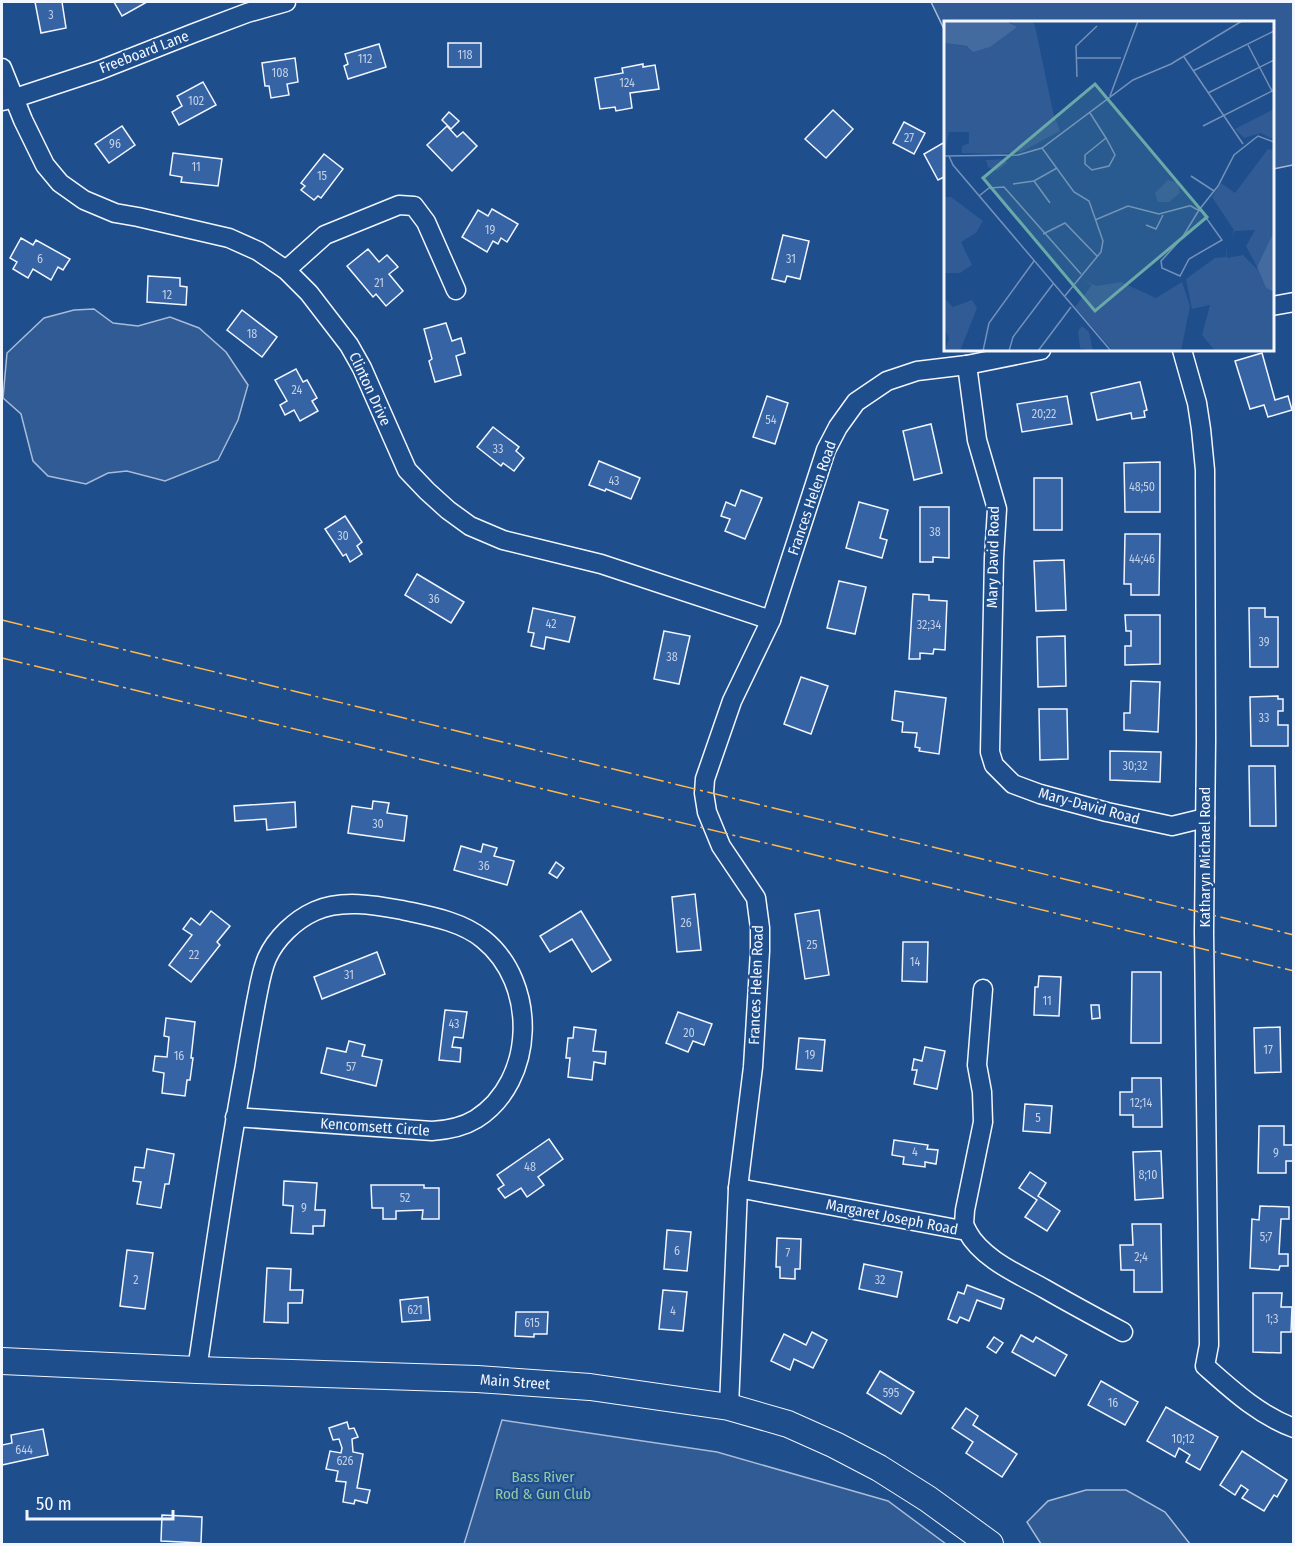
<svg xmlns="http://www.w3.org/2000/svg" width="1295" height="1546" font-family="'Fira Sans Condensed',sans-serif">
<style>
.built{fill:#305b95;stroke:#a8bbd7;stroke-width:1.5}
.building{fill:#3563a3;stroke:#f2f6ff;stroke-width:1.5}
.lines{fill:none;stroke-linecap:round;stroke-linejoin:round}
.street-casing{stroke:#f2f6ff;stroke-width:21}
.secondary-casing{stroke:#f2f6ff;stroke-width:28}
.street{stroke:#1f4e8c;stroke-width:18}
.secondary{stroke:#1f4e8c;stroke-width:26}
.power{stroke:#ffb74d;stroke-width:1.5;stroke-dasharray:21 4.5 3 4.5;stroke-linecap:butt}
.labels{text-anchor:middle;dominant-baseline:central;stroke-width:4.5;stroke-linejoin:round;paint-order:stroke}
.number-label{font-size:12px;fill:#c3d1e8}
.street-label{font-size:15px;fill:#f2f6ff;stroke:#1f4e8c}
.park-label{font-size:15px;fill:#97c8a6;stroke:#1f4e8c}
.inset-road{fill:none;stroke:#7391ba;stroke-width:1.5}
.view{fill:#6aa9a8;fill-opacity:0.15;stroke:#6aa9a8;stroke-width:3}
.inset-edge{fill:none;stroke:#f2f6ff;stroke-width:3}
</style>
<rect width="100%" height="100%" fill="#1f4e8c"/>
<g class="built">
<polygon points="931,2 1293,2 1293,165 1273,169 1272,22 946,22 945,31"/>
<polygon points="94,309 113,323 138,326 170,317 199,328 226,352 248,385 238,420 218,460 165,481 127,471 108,473 86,484 48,476 33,461 21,414 3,398 7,353 44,318 74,310"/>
<polygon points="502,1420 717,1452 888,1501 946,1544 464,1544"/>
<polygon points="1086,1490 1126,1490 1165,1512 1190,1544 1041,1544 1027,1522 1048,1501"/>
</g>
<g class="building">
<polygon points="35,2 62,2 66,28 41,33"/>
<polygon points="114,2 147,2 122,16"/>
<rect x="448" y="43" width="33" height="24"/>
<polygon points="379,44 386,67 348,79 344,66 348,64 345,54"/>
<polygon points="295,58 298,82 287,84 289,95 271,98 269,86 265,86 262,63"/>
<polygon points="643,64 643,67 655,65 659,89 630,93 632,108 616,111 615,107 600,109 595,78 623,73 622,68"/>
<polygon points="203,82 216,105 179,125 172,112 182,106 177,96"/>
<polygon points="833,110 853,129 826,158 805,139"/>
<polygon points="449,112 459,121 451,129 442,120"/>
<polygon points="904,122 925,133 914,154 893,143"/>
<polygon points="122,126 135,145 109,163 95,144"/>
<polygon points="447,126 457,137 463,132 477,146 452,171 427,145"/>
<polygon points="943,143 946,148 946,176 938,180 924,154"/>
<polygon points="173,153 222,159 218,186 181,182 182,177 170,175"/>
<polygon points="324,154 343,169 321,198 318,196 314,200 301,190 305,186 301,183"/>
<polygon points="492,209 518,224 507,242 501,238 498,244 493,241 487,252 462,237 478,210 488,216"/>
<polygon points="783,235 809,241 800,279 787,276 785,282 772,279"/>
<polygon points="21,238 33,245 36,240 70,259 63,270 58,267 51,280 33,269 28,278 13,269 17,262 10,258"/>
<polygon points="368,249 379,262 387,255 398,267 389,274 403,291 386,306 376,294 373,297 347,266"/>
<polygon points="148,276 180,278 180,286 187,287 186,305 147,302"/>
<polygon points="242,310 277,337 262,357 227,330"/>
<polygon points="446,323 452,341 461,338 465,353 456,356 461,375 435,382 429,361 432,359 424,329"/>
<polygon points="1262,353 1275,400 1288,396 1292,410 1268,417 1264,405 1250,409 1235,361"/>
<polygon points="296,369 303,382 307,380 317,398 312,401 318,411 300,421 294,410 285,415 280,405 287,401 275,380"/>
<polygon points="1140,382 1147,410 1144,411 1145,417 1132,419 1131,413 1097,420 1091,393"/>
<polygon points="767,396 788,403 775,444 753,437"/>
<polygon points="1067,396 1072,424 1022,432 1017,404"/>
<polygon points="931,424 942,473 914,480 903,431"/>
<polygon points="493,427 519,447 516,451 524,458 514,471 503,463 501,466 477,447"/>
<polygon points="599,461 640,478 631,499 606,489 605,491 589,485"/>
<polygon points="1160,462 1160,512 1125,512 1124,463"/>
<rect x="1034" y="478" width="28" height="52"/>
<polygon points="741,490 762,498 745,539 725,531 730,519 721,516 726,502 735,506"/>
<polygon points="859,502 888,510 880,538 887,540 882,558 846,548"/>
<polygon points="920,507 949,507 949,558 933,557 933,562 920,562"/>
<polygon points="345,516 362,542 357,546 362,554 350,562 346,554 343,556 325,529"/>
<polygon points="1125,534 1160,534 1159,595 1131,595 1131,584 1124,584"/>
<polygon points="1064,560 1066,610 1036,611 1034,561"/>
<polygon points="417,574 464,602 451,623 405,595"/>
<polygon points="839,581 866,587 855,634 827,628"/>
<polygon points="913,594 929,595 929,600 947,601 945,650 934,649 933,654 920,653 920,659 909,659"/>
<polygon points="533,608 575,617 569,642 546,637 544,649 531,646 534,633 528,632"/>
<polygon points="1249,608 1265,608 1265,617 1278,617 1278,667 1250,667"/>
<polygon points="1125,615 1160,615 1160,664 1125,665 1125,646 1131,646 1131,631 1126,631"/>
<polygon points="664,631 690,636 679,684 654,679"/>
<polygon points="1065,636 1066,686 1038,687 1037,637"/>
<polygon points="801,677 828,686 811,734 784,724"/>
<polygon points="1131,681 1160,682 1158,732 1124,730 1124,713 1130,713"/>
<polygon points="895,691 946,698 939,754 919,751 920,748 915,747 917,733 902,732 903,722 892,720"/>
<polygon points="1278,696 1278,699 1283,699 1283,711 1278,711 1278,725 1288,725 1288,746 1251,746 1250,697"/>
<polygon points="1039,709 1067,709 1068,759 1040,760"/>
<polygon points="1110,751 1161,752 1160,782 1110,780"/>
<polygon points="1249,766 1275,766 1276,826 1250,826"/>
<polygon points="373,801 389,803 387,813 407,816 404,841 348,833 352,806 372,809"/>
<polygon points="295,802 296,827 267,830 266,819 235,821 234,806"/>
<polygon points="483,844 497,848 494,856 514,861 507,885 454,870 461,846 481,852"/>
<polygon points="556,862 564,868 557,878 549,873"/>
<polygon points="695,894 701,950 677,952 672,897"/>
<polygon points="819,910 829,975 805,979 795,914"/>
<polygon points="211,911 230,926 217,942 220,945 191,982 169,965 192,935 183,929 191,918 200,925"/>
<polygon points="581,911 611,960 592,972 572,939 550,952 540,936"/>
<polygon points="903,942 928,942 927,982 902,981"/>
<polygon points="377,952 385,974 322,999 314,977"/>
<polygon points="1132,972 1161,972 1161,1043 1131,1043"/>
<polygon points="1039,976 1061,977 1059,1016 1034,1015 1035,987 1038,987"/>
<polygon points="1091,1005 1099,1005 1100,1018 1092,1019"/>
<polygon points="445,1010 467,1012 463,1038 454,1037 452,1047 461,1048 460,1062 439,1060"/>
<polygon points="678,1012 712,1024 704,1045 693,1041 688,1052 666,1043"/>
<polygon points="166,1018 195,1022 191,1058 193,1058 190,1080 187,1080 185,1096 162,1093 164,1073 153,1071 155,1056 167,1057 169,1037 164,1036"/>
<polygon points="574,1027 596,1030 593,1051 606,1052 605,1064 594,1062 592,1080 568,1077 570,1058 566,1058 568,1038 573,1038"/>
<polygon points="1280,1027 1281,1072 1255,1073 1254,1028"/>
<polygon points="799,1038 825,1040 822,1071 796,1069"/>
<polygon points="349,1041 365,1045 362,1056 382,1060 376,1086 321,1073 327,1048 346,1052"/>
<polygon points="925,1047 945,1051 937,1089 914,1084 917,1070 912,1070 914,1059 922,1061"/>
<polygon points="1132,1078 1161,1078 1162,1127 1133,1127 1133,1115 1120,1115 1120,1092 1132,1092"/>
<polygon points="1025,1104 1052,1106 1050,1133 1023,1131"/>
<polygon points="1259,1126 1284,1126 1284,1145 1293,1145 1293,1161 1286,1161 1286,1173 1258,1173"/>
<polygon points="549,1139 563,1159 538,1177 544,1185 527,1197 521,1188 505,1198 498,1189 504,1185 497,1175"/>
<polygon points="894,1140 928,1145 927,1149 938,1150 936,1164 925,1162 925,1167 903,1164 904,1157 892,1155"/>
<polygon points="147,1149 174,1154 169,1184 165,1184 161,1208 137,1204 141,1182 133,1181 135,1167 144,1168"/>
<polygon points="1161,1151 1163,1198 1135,1200 1133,1152"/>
<polygon points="1030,1172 1046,1183 1038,1196 1060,1211 1047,1231 1025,1217 1037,1200 1019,1188"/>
<polygon points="284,1181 317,1183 315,1210 325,1210 324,1226 313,1226 313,1234 291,1233 293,1206 283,1205"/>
<polygon points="371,1185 424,1185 424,1188 439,1188 439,1219 422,1219 423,1210 396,1211 396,1219 383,1219 383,1208 372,1208"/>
<polygon points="1260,1206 1289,1207 1289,1219 1281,1219 1279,1254 1288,1254 1288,1266 1280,1266 1279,1270 1250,1268 1252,1219 1259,1220"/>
<polygon points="1132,1224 1161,1224 1162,1292 1134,1292 1134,1270 1121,1270 1120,1245 1133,1245"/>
<polygon points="667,1230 691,1232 687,1271 664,1269"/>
<polygon points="777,1238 801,1239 800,1269 795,1269 795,1279 780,1278 780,1267 776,1267"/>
<polygon points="127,1250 153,1253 145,1309 120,1306"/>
<polygon points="864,1264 902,1272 897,1297 859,1289"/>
<polygon points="267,1268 291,1269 290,1290 303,1290 302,1303 288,1303 288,1323 264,1322"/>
<polygon points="967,1285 1004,1299 1001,1309 977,1300 969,1321 960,1317 957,1323 948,1319 958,1292 964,1294"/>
<polygon points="663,1290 687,1292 683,1331 659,1329"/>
<polygon points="1253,1293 1282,1293 1281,1307 1292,1307 1291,1332 1281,1332 1281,1353 1253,1352"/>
<polygon points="428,1297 430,1320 402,1322 400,1300"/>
<polygon points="516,1312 548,1312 547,1334 534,1334 534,1337 515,1336"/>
<polygon points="812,1332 827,1340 813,1368 794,1359 790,1370 771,1361 784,1334 806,1345"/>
<polygon points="1021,1335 1033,1342 1036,1337 1067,1355 1055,1376 1012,1352"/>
<polygon points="994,1337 1003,1343 996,1353 987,1347"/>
<polygon points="880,1371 914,1392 901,1414 867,1393"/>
<polygon points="1101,1381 1138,1402 1125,1425 1088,1405"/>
<polygon points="1166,1407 1218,1437 1200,1470 1186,1462 1190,1455 1179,1448 1175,1457 1147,1441"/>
<polygon points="966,1408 978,1416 973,1425 1017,1454 1002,1477 966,1453 973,1442 952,1428"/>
<polygon points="347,1422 349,1429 354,1428 358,1437 352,1439 353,1452 363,1454 357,1488 370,1490 367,1503 355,1500 354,1504 343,1502 346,1482 336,1481 338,1471 326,1469 330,1451 341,1453 342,1448 339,1439 333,1440 329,1428"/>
<polygon points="43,1429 48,1455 2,1465 2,1445 12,1443 11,1435"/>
<polygon points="1242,1451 1287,1480 1277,1497 1274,1495 1264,1511 1242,1498 1248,1490 1241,1485 1235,1495 1220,1485"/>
<polygon points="162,1515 202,1517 201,1543 161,1541"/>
</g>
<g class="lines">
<defs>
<g id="street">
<polyline points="2,68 23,120 45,165 60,183 84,200 115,213 138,217 229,238 258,251 286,270 309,293 349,345 362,368 407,470 427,491 448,510 470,526 503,540 601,564 771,620"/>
<polyline points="2,101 15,98 100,70 194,33 247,13 286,2"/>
<polyline points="286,270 325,235 399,205 414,206 426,222 456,290"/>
<polyline points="1272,306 1294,302"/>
<path d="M1182 350 1197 403 1201 429 1205 470 1206 740 1204 932 1209 1345 1205 1366C1232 1390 1259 1415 1294 1428"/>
<polyline points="967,365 977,440 997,509 994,558 990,752 994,765 1013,784 1040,794 1107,812 1172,826 1205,818"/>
<path d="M738 1188 967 1231C982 1259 1018 1274 1045 1289 1071 1304 1097 1318 1123 1332"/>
<polyline points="967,1231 964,1224 965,1210 983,1122 982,1092 977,1065 983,989"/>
<path d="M197 1370C212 1269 226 1167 245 1066 248 1045 252 1024 256 1002 259 988 261 972 267 958 276 938 295 920 315 911 341 899 375 905 402 910 429 916 461 921 483 939 538 983 536 1081 476 1119 463 1127 448 1130 432 1131L235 1117"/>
<polyline points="729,1407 738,1188 753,1067 760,951 760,928 756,898 721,846 707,812 704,793 705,779 732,701 771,620 826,450 838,427 856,402 887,381 917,371 967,365 1041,350"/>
</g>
<polyline id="secondary" points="2,1361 197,1370 477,1379 590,1387 729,1407 788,1424 835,1445 879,1468 928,1499 990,1544"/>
</defs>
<use href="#street" class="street-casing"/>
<use href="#secondary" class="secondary-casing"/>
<use href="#street" class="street"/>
<use href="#secondary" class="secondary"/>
<g class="power">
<polyline points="2,620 1294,935"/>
<polyline points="2,658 1294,971"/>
</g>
</g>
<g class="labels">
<g class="number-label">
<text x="51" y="15">3</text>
<text x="465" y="55">118</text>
<text x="365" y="59">112</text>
<text x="280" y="73">108</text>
<text x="627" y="83">124</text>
<text x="196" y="101">102</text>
<text x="909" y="138">27</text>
<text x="115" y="144">96</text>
<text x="196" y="167">11</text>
<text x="322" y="176">15</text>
<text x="490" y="230">19</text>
<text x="40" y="259">6</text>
<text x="791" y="259">31</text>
<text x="379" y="283">21</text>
<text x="167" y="295">12</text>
<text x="252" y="334">18</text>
<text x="297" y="390">24</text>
<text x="1044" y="414">20;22</text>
<text x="771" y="420">54</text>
<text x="498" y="449">33</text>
<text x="614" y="481">43</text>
<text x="1142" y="487">48;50</text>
<text x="935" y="532">38</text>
<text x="343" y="536">30</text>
<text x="1142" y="559">44;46</text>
<text x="434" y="599">36</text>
<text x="551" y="624">42</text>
<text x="929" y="625">32;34</text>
<text x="1264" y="642">39</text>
<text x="672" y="657">38</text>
<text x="1264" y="718">33</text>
<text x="1135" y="766">30;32</text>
<text x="378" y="824">30</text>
<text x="484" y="866">36</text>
<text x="686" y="923">26</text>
<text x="812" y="945">25</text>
<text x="194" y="955">22</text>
<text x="915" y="962">14</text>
<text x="349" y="975">31</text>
<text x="1047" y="1001">11</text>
<text x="454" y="1024">43</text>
<text x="689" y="1033">20</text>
<text x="1268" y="1050">17</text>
<text x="810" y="1055">19</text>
<text x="179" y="1056">16</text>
<text x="351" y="1067">57</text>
<text x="1141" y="1103">12;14</text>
<text x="1038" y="1118">5</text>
<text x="915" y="1152">4</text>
<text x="1276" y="1153">9</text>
<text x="530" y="1167">48</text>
<text x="1148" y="1175">8;10</text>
<text x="405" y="1198">52</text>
<text x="304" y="1208">9</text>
<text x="1266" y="1237">5;7</text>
<text x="677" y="1251">6</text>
<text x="788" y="1253">7</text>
<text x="1141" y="1257">2;4</text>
<text x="136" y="1280">2</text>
<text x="880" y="1280">32</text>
<text x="415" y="1310">621</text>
<text x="673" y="1311">4</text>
<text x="1272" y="1319">1;3</text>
<text x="532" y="1323">615</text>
<text x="891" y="1393">595</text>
<text x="1113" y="1403">16</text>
<text x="1183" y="1439">10;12</text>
<text x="24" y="1450">644</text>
<text x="345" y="1461">626</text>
</g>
<g class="street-label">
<text transform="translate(144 52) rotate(-21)">Freeboard Lane</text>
<text transform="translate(370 389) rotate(65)">Clinton Drive</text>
<text transform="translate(812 498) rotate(-71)">Frances Helen Road</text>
<text transform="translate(993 557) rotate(-89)">Mary David Road</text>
<text transform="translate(1089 806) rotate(15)">Mary-David Road</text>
<text transform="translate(1205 857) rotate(-90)">Katharyn Michael Road</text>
<text transform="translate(756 985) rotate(-88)">Frances Helen Road</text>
<text transform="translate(375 1127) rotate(4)">Kencomsett Circle</text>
<text transform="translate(892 1217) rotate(11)">Margaret Joseph Road</text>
<text transform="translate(515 1382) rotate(4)">Main Street</text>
</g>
<g class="park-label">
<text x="543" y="1477">Bass River<tspan x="543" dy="17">Rod &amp; Gun Club</tspan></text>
</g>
</g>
<g transform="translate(944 21)">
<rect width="330" height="330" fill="#1f4e8c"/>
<path d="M63 0H88L91 5 109 91 116 110 77 131 56 133 18 132V125L25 122V111H5L0 135V22L40 28 67 8 68 2ZM330 88V119L317 112 300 117 291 108ZM324 128 330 129V210L313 246 302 225 311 209 291 210 287 219 290 209 268 176 277 162 291 172ZM42 139 61 138 63 142 53 150 44 146ZM224 159 234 162 236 172 225 181H214L211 172ZM0 176H7L39 200 32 212 17 221 28 244 16 252H0ZM282 221 283 237 299 234 314 249 322 267 330 271V330H271L258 314 266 284 248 288 242 258 271 237 282 236ZM137 258 153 265 177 261 212 277 238 261 246 285 237 330H169L131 286 148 264ZM0 277 9 286 28 279 33 287 16 330H0L5 318 0 307ZM138 305 145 311 149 330 136 327 134 310Z" fill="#305b95"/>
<path d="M0 0H62L73 6 46 26 29 31 23 25 0 22ZM330 210V271L322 267 313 246Z" fill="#446ba0"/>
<path class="inset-road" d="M304 24 328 70M240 36 299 123M133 37H177M249 50 330 10M133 56 132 25 153 5M264 72 330 39M166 75 194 0M146 92 162 117 169 130 171 134 165 145 148 149 141 143V134L162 117M259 105 330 69M98 127 130 171 145 180 159 220 157 231 120 276M0 135 74 134 98 127 189 59 227 43 298 0M5 135 9 144 167 330M247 155 270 170M90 160 106 182M69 163 90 160 113 147M35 175 45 167 60 166 137 253M151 199 184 185 215 193 245 185H247L252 188 255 189 258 191 278 219 245 238 236 255 218 247 217 240 238 217 255 189 274 165 290 134 314 115 330 121M202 204 212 208 219 194M99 213 121 202 153 235M39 330 45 302 90 240M65 330 69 316 109 263M94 330 127 286"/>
<path class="view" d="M151 63 263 196 151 290 39 157Z"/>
<rect width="330" height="330" class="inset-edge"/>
</g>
<rect width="1295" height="1546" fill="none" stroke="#f2f6ff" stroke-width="6"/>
<path d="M27 1510v9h146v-9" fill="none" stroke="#f2f6ff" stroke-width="3"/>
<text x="36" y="1510" font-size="18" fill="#f2f6ff" stroke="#1f4e8c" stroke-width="4.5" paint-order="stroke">50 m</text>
</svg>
